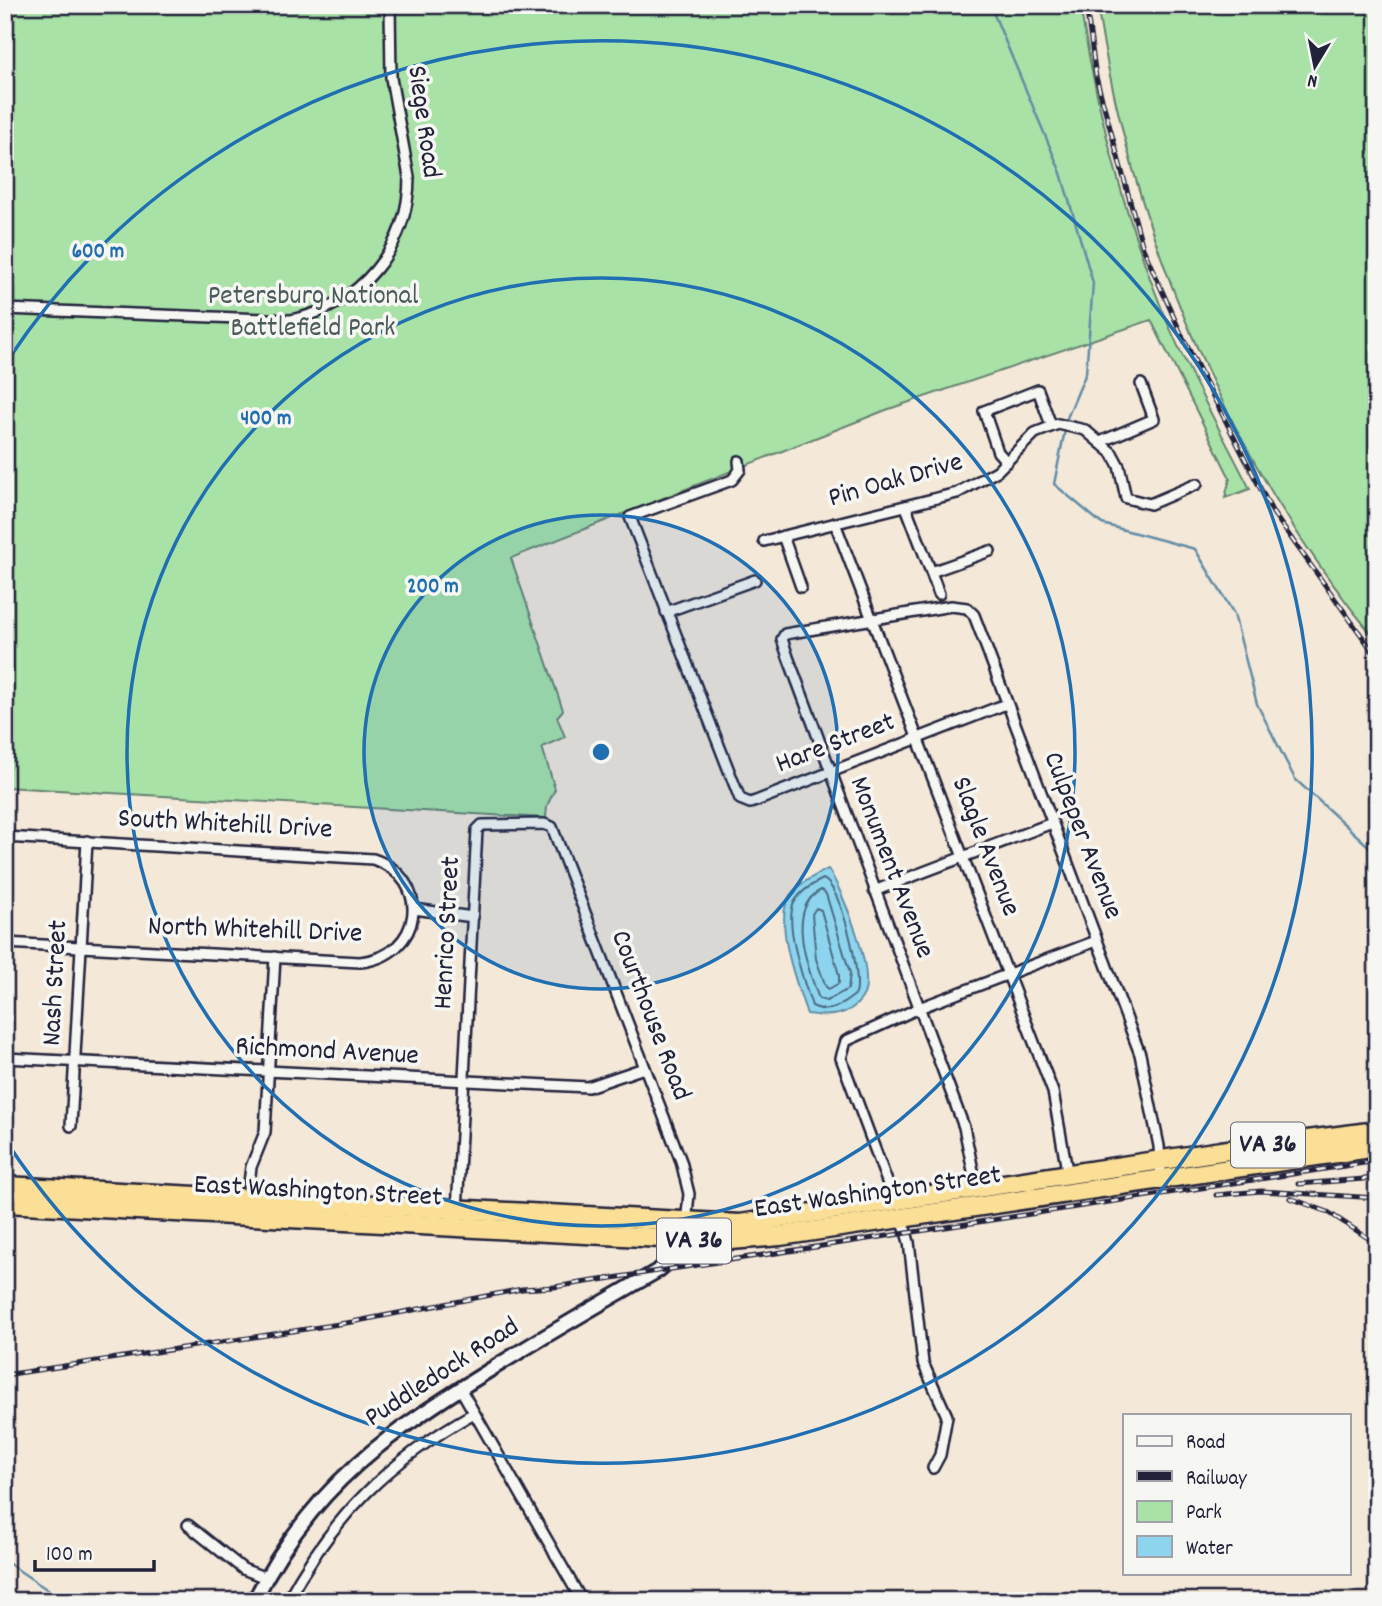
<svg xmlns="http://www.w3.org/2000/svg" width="1382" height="1606" font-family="Dekko,sans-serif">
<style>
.green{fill:#a8e2a7;stroke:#658271;stroke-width:2}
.water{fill:#8dd5ee;stroke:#628da6;stroke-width:2}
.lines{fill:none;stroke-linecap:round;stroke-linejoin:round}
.shore{stroke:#4d6a83;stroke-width:2}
.stream{stroke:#628da6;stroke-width:2.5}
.street-casing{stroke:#22223b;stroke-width:14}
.secondary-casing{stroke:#22223b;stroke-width:18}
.highway-casing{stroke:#22223b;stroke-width:23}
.street{stroke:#f6f6f2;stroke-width:9}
.secondary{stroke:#f6f6f2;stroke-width:12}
.highway{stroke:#fbdf96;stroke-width:18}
.rail-casing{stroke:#22223b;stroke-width:5}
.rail{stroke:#f6f6f2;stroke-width:2.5;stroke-dasharray:8;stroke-linecap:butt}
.ring{fill:none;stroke:#1f6fb2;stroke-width:3.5}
.labels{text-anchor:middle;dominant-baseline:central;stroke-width:7;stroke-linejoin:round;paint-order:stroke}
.shield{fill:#f6f6f2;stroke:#626272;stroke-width:2}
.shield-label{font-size:26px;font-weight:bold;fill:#22223b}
.street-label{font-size:28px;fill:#22223b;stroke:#f6f6f2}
.park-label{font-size:28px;fill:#4a5c5b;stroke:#f6f6f2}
.centre{fill:#1f6fb2;stroke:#f6f6f2;stroke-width:3.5}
.ring-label{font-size:21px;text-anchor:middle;font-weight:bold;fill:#1f6fb2;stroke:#f6f6f2;stroke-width:7;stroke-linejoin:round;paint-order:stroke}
</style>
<rect width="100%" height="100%" fill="#f4e8d9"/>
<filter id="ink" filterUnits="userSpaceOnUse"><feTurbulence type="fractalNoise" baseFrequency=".0143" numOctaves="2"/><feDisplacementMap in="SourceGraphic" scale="14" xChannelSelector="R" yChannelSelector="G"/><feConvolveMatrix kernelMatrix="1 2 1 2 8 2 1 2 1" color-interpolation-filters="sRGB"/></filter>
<g filter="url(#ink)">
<g class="green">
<path d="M5 5H1080C1097 110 1123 213 1163 312 1188 372 1220 430 1250 489L1225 498 1230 478 1151 320 886 410 511 558 563 710 557 717 565 737 542 747 555 789 547 806 546 818 5 787Z"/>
<path d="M1097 5H1377V641C1228 461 1133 235 1097 5Z"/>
</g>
<path class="water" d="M828 869C842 889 878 976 862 998 849 1017 827 1017 807 1014 797 985 780 939 785 908 788 888 812 877 828 869Z"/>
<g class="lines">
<g class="shore">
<path d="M823 879C841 885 862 975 856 994 842 1005 829 1015 812 1006 804 983 787 933 792 909 795 894 811 885 823 879Z"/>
<path d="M821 890 826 894 850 973 848 989 827 1001 819 999C808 969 785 908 821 890Z"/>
<polygon points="816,908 821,910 839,975 839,983 829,989 826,987 816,959 812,914"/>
</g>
<g class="stream">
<polyline points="990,5 1061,173 1093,283 1086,373 1067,418"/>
<polyline points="1065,430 1054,484 1102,524 1195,549 1234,614 1257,704 1295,779 1377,854"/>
<polyline points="5,1561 64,1601"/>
</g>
<defs>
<g id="street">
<path d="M5 309 291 320C360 306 409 247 409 177L391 78 390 5"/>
<polyline points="1100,442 1154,419 1141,384"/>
<polyline points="739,461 740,470 732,480 630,517 740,799 750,803 756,801 1006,704"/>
<polyline points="1007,462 998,452 984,411 1038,390 1051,425"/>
<polyline points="906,507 931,572 990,551"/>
<polyline points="835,523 1053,1092 1068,1176"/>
<polyline points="783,536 801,587"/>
<polyline points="764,541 957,493 997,471 1035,433 1058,424 1085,430 1112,453 1119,466 1126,498 1150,504 1197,484"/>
<polyline points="931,572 939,594"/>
<polyline points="666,612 755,580"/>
<path d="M5 837 373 859C433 879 423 956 360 962L5 943"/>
<polyline points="874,891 1052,823"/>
<polyline points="414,909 473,917"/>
<polyline points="5,1058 588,1087 644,1068"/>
<polyline points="71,1126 87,841"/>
<polyline points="977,1190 964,1127 788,657 782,639 785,634 951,606 967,608 974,615 1140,1054 1159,1146 1161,1178"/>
<polyline points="247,1199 251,1167 265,1132 275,957"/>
<polyline points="895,1203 841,1058 846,1041 919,1008 1096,941"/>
<polyline points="457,1211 477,830 482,825 544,824 552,827 681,1161 689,1194 686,1224"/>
<polyline points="901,1215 909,1242 923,1363 947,1416 940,1455 933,1468"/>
<polyline points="460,1388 582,1601"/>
<polyline points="188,1525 243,1569 266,1578"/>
<path d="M287 1601C333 1516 390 1460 474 1413"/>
</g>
<path id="secondary" d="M254 1601C312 1484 391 1431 498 1365 551 1332 605 1301 659 1270L675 1256 683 1234"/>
<g id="highway">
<polyline points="5,1186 740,1224 1221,1151 1377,1131"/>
<polyline points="5,1203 718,1241 780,1236 1377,1147"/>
</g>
</defs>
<use href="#street" class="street-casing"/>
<use href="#secondary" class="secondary-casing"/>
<use href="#highway" class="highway-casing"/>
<use href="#street" class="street"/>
<use href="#secondary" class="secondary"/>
<use href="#highway" class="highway"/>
<defs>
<g id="rail">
<polyline points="1086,5 1096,77 1143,248 1184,340 1273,513 1377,657"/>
<polyline points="1298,1184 1377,1178"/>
<polyline points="1216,1195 1261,1191 1377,1198"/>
<polyline points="1290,1198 1328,1212 1377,1244"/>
<polyline points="5,1375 352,1322 522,1289 554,1287 1377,1161"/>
</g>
</defs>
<use href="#rail" class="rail-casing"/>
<use href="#rail" class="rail"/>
</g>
</g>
<circle cx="601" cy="752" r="237" fill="#1f6fb2" fill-opacity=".12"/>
<g class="ring">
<circle cx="601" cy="752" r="237"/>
<circle cx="601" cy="752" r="474"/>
<path d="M8 360A711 711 0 1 1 8 1144"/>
</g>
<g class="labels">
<g class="shield">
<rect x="1231" y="1122.5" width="74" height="45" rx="5"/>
<rect x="657" y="1218.5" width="74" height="45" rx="5"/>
</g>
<g class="shield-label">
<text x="1268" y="1145">VA 36</text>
<text x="694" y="1241">VA 36</text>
</g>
<g class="street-label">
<text transform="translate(422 122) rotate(82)">Siege Road</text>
<text transform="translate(896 482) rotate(-16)">Pin Oak Drive</text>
<text transform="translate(836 745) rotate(-21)">Hare Street</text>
<text transform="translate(225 826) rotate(3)">South Whitehill Drive</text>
<text transform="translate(1081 836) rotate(69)">Culpeper Avenue</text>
<text transform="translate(984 847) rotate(69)">Slagle Avenue</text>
<text transform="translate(890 868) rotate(69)">Monument Avenue</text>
<text transform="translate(255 932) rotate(2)">North Whitehill Drive</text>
<text transform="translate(449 933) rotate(-87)">Henrico Street</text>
<text transform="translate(57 983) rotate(-87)">Nash Street</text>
<text transform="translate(649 1016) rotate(69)">Courthouse Road</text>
<text transform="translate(327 1053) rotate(3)">Richmond Avenue</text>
<text transform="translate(318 1193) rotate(3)">East Washington Street</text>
<text transform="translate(878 1194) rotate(-8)">East Washington Street</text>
<text transform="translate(443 1374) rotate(-33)">Puddledock Road</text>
</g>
<g class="park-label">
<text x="313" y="298">Petersburg National<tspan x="313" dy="32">Battlefield Park</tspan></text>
</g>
</g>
<circle cx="601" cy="752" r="10" class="centre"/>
<g class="ring-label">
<text x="98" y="257">600 m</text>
<text x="266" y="424">400 m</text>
<text x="433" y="592">200 m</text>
</g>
<rect width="1382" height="1606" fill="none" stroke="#f6f6f2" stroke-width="28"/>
<rect x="14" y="14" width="1354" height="1578" fill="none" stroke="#22223b" stroke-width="2.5" filter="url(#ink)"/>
<rect x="1123" y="1414" width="228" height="161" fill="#f6f6f2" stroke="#a1a1a9" stroke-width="2"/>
<rect x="1137" y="1436" width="35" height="10" fill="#f6f6f2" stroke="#a1a1a9" stroke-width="2"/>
<text x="1186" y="1448" font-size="21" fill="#22223b">Road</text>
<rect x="1137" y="1471" width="35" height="10" fill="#22223b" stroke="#a1a1a9" stroke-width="2"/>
<text x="1186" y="1484" font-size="21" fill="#22223b">Railway</text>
<rect x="1137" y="1501" width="35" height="21" fill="#a8e2a7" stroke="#a1a1a9" stroke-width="2"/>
<text x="1186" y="1518" font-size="21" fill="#22223b">Park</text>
<rect x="1137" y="1536" width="35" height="21" fill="#8dd5ee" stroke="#a1a1a9" stroke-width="2"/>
<text x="1186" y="1554" font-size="21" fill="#22223b">Water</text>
<g transform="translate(1315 66) rotate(190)" stroke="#f6f6f2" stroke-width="5" paint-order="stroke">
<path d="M0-5L12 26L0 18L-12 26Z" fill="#22223b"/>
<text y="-10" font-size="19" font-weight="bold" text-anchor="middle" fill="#22223b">N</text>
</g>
<path d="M35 1560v10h119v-10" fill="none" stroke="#22223b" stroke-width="3.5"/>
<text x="46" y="1560" font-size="21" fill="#22223b" stroke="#f6f6f2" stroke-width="5" paint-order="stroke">100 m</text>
</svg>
